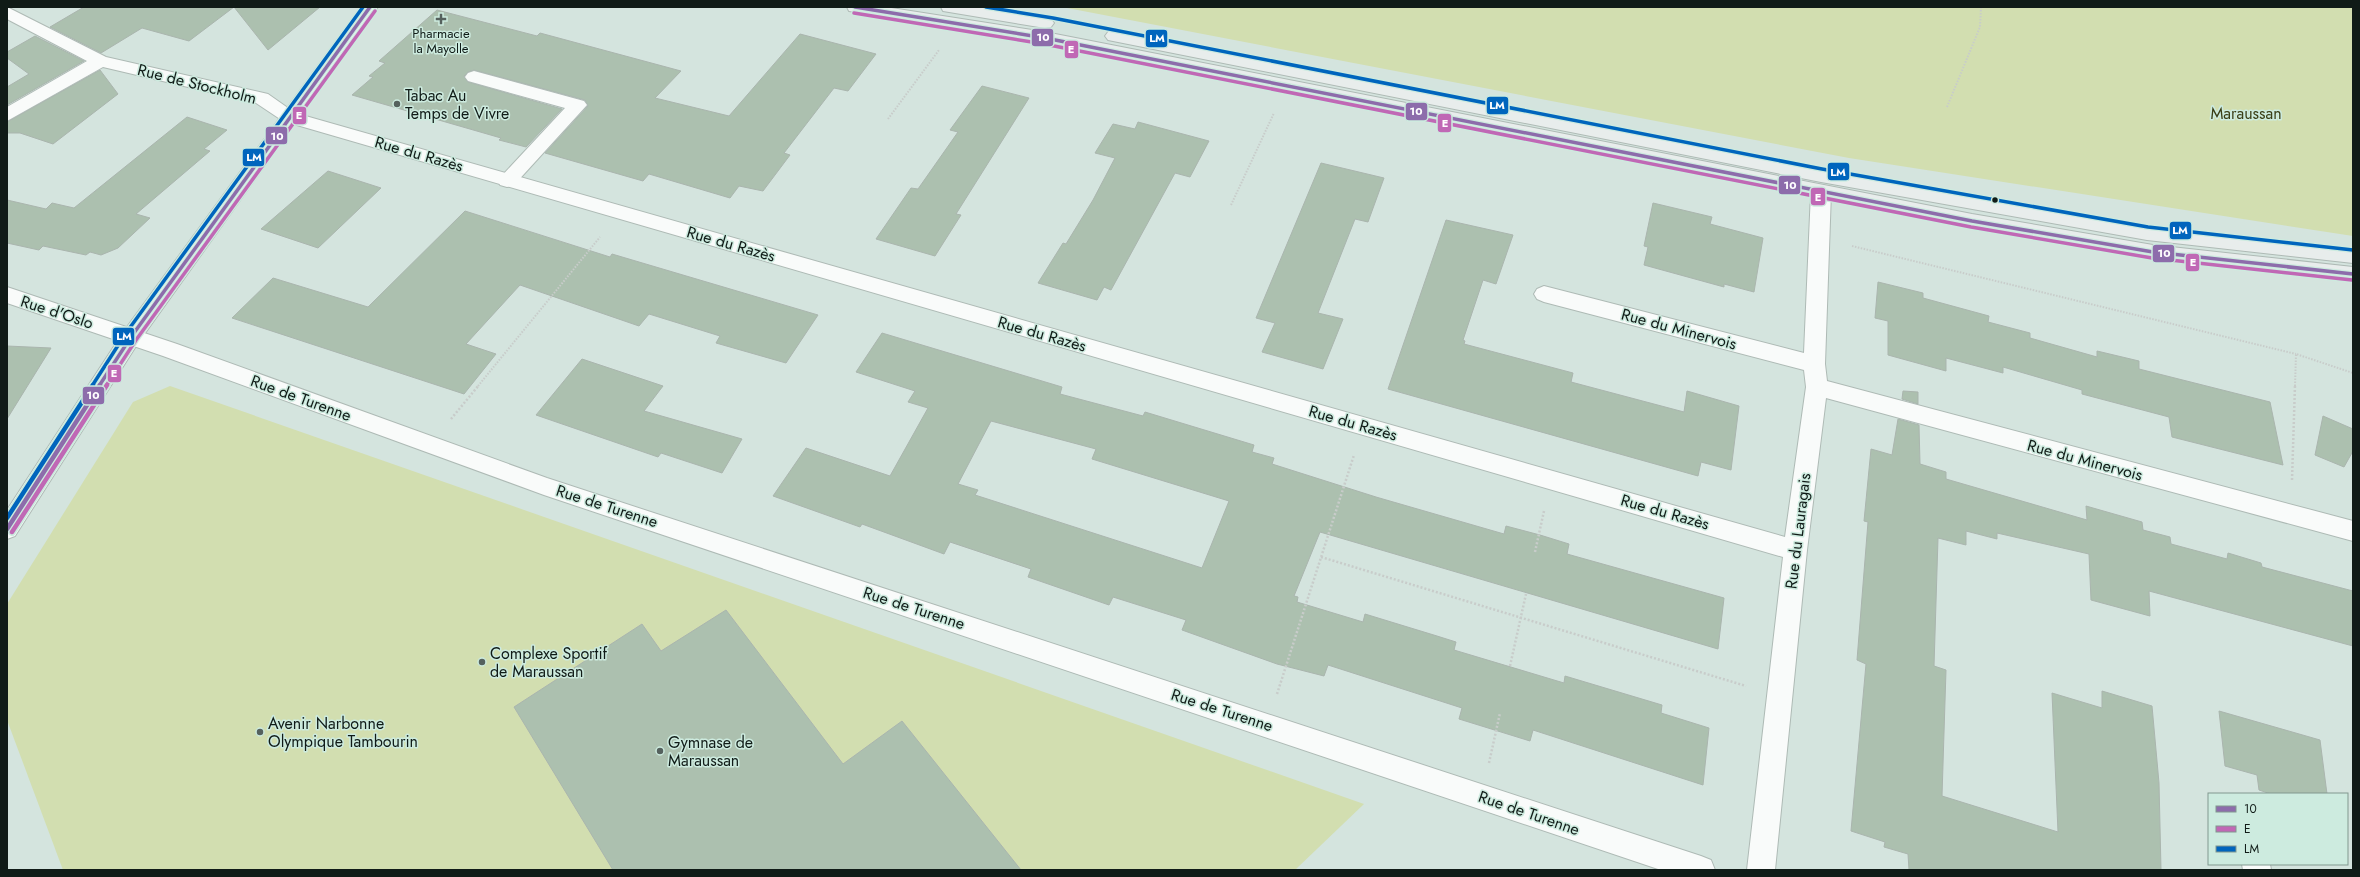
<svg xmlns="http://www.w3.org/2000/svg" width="2360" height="877" font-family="Jost,sans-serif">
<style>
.green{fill:#d2deb0}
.building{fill:#acc0af;stroke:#aab5ae;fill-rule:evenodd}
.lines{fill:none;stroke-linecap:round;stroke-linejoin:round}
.service-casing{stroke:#aebab5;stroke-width:2}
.minor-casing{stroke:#aebab5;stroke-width:2}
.tertiary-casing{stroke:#aebab5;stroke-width:2}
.secondary-casing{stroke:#aebab5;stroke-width:2}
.path-far1{stroke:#c8ccca;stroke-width:2;stroke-dasharray:1.5 1.5;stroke-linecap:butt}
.path{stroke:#c8ccca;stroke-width:2.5;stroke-dasharray:2 2;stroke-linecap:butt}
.service{fill:#f9fbfa;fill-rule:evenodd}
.minor{fill:#f9fbfa;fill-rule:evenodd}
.tertiary{fill:#f9fbfa;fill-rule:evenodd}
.secondary{fill:#e8edec;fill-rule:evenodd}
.bus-1-far1-casing{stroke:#cdebdf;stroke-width:6}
.bus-1-casing{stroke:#cdebdf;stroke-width:8}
.bus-2-far1-casing{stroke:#cdebdf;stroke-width:6}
.bus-2-casing{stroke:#cdebdf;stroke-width:8}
.bus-3-far1-casing{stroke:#cdebdf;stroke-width:6}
.bus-3-casing{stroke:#cdebdf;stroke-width:8}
.bus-1-far1{stroke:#8d6cab;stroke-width:3.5}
.bus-1{stroke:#8d6cab;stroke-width:4.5}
.bus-2-far1{stroke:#c068b5;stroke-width:3.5}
.bus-2{stroke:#c068b5;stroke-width:4.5}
.bus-3-far1{stroke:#0065bd;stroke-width:3.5}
.bus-3{stroke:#0065bd;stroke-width:4.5}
.poi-dot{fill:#55615d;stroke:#cdebdf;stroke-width:1.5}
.bus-dot{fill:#101b17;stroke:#cdebdf;stroke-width:1.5}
.labels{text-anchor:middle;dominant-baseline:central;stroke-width:3;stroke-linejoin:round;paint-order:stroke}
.far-poi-label{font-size:13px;fill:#101b17;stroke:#cdebdf}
.street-label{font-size:16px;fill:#101b17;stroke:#cdebdf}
.poi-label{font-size:16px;fill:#101b17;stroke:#cdebdf;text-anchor:start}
.park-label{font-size:16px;fill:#3a3e15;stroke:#cdebdf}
.line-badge{stroke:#cdebdf;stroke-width:1.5}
.badge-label{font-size:11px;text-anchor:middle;font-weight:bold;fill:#fff}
</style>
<rect width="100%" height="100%" fill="#d4e4de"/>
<g class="green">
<polygon points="1062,7 2353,7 2353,236 1849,158"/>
<polygon points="170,386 1364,804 1295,870 63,870 7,720 7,604 133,402"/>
</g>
<g class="building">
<polygon points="84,7 234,7 189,41 142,28 101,53 50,27"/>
<polygon points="234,7 320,7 268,50"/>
<polygon points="437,10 537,36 540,33 681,71 655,98 729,116 800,34 876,54 848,91 834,88 784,153 790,155 763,191 739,186 730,198 649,174 643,181 545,153 588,106 585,100 474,70 468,72 464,76 468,82 562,109 526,147 499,140 501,138 352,95 373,77 369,76 385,63 379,61"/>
<polygon points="35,36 84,61 7,105 7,87 29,74 7,58 7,52"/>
<polygon points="100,70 118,94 53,144 20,133 7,133 7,122"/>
<polygon points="982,86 1029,98 956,214 961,215 935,256 876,239 911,188 918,189 958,132 950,130"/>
<polygon points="187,117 227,130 204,149 210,151 136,214 150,218 118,248 101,255 90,252 86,255 43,246 39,250 7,243 7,200 46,209 52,203 74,208"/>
<polygon points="1138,122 1209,141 1190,177 1175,173 1111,290 1104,287 1097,300 1038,283 1063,243 1066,244 1093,200 1115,158 1095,153 1113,124 1135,129"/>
<polygon points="1321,163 1384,178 1368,222 1355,219 1318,313 1343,319 1323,369 1262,352 1275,323 1256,318"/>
<polygon points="328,171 381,188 318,248 261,229"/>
<polygon points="1653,203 1712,217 1710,224 1763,238 1754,292 1724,284 1724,287 1644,265 1648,247 1644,246"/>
<polygon points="465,211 610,257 612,254 818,315 786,363 716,343 720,336 649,314 639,326 520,285 466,344 496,354 464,394 232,318 273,278 368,307"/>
<polygon points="1446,220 1513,235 1496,284 1483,280 1463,340 1465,341 1464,344 1573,373 1571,382 1684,412 1687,391 1739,406 1731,470 1701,462 1698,476 1388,389"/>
<polygon points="1878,282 1923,293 1923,298 1989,316 1988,322 2030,333 2030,338 2097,357 2097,351 2139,361 2139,369 2270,402 2283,465 2172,437 2169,417 2082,394 2082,390 2003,367 2003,373 1946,358 1946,371 1888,355 1888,321 1875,318"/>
<path d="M882 333 1062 387 1060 394 1143 416 1145 412 1254 445 1252 452 1274 458 1272 464 1376 497 1504 534 1506 526 1540 535 1569 544 1567 554 1724 598 1718 649 1320 532 1294 596 1298 597 1297 602 1363 622 1365 614 1437 636 1456 642 1454 650 1564 683 1565 676 1662 705 1661 713 1709 728 1703 785 1533 730 1530 741 1459 719 1462 708 1328 665 1324 676 1277 664 1182 630 1186 620 1113 597 1109 605 1028 577 1031 569 950 542 944 554 862 524 860 527 773 496 806 448 890 476 928 408 908 402 915 391 856 372ZM991 421 1096 449 1092 459 1229 501 1202 568 975 495 978 490 958 484Z"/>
<polygon points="7,346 51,348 7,419"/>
<polygon points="582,359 663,386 644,411 742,439 722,473 661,453 658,457 536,415"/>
<polygon points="1903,391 1918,392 1918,404 1902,399"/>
<polygon points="2323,416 2353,429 2353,451 2344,467 2315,455"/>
<polygon points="1898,419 1919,425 1920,464 1946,472 1946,479 2087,520 2086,506 2142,522 2143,530 2170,537 2171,544 2227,559 2228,553 2261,563 2262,567 2353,591 2353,646 2149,591 2150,616 2091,600 2089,554 1997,533 1997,539 1966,531 1966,545 1938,538 1934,666 1946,670 1942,796 2058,832 2052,693 2102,708 2102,691 2152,706 2159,783 2161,870 1909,870 1908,854 1884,847 1885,842 1851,831 1866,664 1857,660 1868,522 1864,521 1871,449 1892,455"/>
<polygon points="726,610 843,764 902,721 1021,870 613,870 514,707 642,624 661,651"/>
<polygon points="2219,711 2320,740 2327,794 2271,794 2259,790 2257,775 2225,766"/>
</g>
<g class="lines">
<defs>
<g id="service">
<polygon points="474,71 584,101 587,105 514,185 507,187 500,185 498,180 565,108 468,81 465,77 468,73"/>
<polygon points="2242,864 2270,864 2271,870 2243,870"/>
</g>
<g id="minor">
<polygon points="7,7 106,57 268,94 295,113 1785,537 1806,387 1804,370 1544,302 1537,299 1534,294 1537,289 1544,286 1804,353 1811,192 1814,187 1821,185 1828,187 1831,192 1825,364 1827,381 2353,521 2353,541 1826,398 1807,550 1775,870 1747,870 1783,557 283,121 256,103 103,67 7,121 7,107 87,61 7,19"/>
<polygon points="7,287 177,344 547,478 1701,856 1711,860 1715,870 1661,870 544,495 163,356 7,303"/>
</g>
<polygon id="tertiary" points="361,7 378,7 138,343 15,536 7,539 7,510 124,331"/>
<g id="secondary">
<polygon points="847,7 885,7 1045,32 1972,214 2153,245 2353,267 2353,281 2153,259 1972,228 1045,44 855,12 849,11"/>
<polygon points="941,7 981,7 1045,18 1051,19 1054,23 1051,27 1045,28 943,11"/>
<polygon points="1114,31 1821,168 2147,226 2353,249 2353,263 2147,240 1821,182 1108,40 1105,36 1108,32"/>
</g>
</defs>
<use href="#service" class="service-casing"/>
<use href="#minor" class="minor-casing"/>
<use href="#tertiary" class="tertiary-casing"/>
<use href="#secondary" class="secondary-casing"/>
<g class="path-far1">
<polyline points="1947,107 1980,27 1981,7"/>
<polyline points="888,119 939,50"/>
<polyline points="1231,205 1274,113"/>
<polyline points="1852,246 2296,354"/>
<polyline points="478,386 600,237"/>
<polyline points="2295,386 2296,354 2353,373"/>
</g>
<g class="path">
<polyline points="451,419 479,385"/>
<polyline points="2292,480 2295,385"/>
<polyline points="1535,552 1544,511"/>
<polyline points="1321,557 1746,686"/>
<polyline points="1510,666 1526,594"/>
<polyline points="1277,694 1354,455"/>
<polyline points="1489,763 1500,713"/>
</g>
<use href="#service" class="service"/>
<use href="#minor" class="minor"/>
<use href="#tertiary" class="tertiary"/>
<use href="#secondary" class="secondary"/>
<defs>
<g id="bus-1-far1">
<polyline points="855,7 1045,38 1972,221 2153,252 2353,274"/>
<polyline points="99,386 131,337 370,7"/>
</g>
<polyline id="bus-1" points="7,529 100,385"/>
<g id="bus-2-far1">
<polyline points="854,13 1044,44 1971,227 2152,258 2352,280"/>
<polyline points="106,386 136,340 375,11"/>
</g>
<polyline id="bus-2" points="12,532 107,385"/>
<g id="bus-3-far1">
<polyline points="986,7 1053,18 1822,169 2148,227 2353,250"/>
<polyline points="92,386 126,333 363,7"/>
</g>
<polyline id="bus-3" points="7,518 93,385"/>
</defs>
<use href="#bus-1-far1" class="bus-1-far1-casing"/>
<use href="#bus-1" class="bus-1-casing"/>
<use href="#bus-2-far1" class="bus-2-far1-casing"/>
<use href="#bus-2" class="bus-2-casing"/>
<use href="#bus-3-far1" class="bus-3-far1-casing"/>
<use href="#bus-3" class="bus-3-casing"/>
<use href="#bus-1-far1" class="bus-1-far1"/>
<use href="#bus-1" class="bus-1"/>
<use href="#bus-2-far1" class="bus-2-far1"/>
<use href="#bus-2" class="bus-2"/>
<use href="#bus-3-far1" class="bus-3-far1"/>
<use href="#bus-3" class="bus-3"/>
</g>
<g class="poi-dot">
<path d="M439 13h4v4h4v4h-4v4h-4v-4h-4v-4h4z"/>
<circle cx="397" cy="104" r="4"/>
<circle cx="482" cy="662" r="4"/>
<circle cx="260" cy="732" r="4"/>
<circle cx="660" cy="751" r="4"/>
</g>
<circle class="bus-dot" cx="1995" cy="200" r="3.5"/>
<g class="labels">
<g class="far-poi-label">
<text x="441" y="33">Pharmacie<tspan x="441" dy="15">la Mayolle</tspan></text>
</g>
<g class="street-label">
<text transform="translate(197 84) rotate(14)">Rue de Stockholm</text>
<text transform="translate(419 154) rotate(16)">Rue du Razès</text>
<text transform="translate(731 244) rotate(16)">Rue du Razès</text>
<text transform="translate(57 312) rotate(18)">Rue d'Oslo</text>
<text transform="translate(1679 329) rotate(15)">Rue du Minervois</text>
<text transform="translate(1042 334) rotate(16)">Rue du Razès</text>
<text transform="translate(301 398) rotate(20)">Rue de Turenne</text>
<text transform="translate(1353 423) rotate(16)">Rue du Razès</text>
<text transform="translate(2085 460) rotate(15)">Rue du Minervois</text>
<text transform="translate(607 506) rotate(18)">Rue de Turenne</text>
<text transform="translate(1665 512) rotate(16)">Rue du Razès</text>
<text transform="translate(1798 531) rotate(-83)">Rue du Lauragais</text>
<text transform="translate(914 608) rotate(18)">Rue de Turenne</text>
<text transform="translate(1222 710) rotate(18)">Rue de Turenne</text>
<text transform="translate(1529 813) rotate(19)">Rue de Turenne</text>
</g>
<g class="poi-label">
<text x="405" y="95">Tabac Au<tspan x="405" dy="18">Temps de Vivre</tspan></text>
<text x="490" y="653">Complexe Sportif<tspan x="490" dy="18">de Maraussan</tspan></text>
<text x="268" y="723">Avenir Narbonne<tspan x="268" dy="18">Olympique Tambourin</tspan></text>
<text x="668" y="742">Gymnase de<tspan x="668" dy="18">Maraussan</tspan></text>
</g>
<g class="park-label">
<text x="2246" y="113">Maraussan</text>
</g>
</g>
<g class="line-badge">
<rect x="1031" y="28" width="23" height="19" rx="4" fill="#8d6cab"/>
<rect x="1145" y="29" width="23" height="19" rx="4" fill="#0065bd"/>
<rect x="1064" y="40" width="15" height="19" rx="4" fill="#c068b5"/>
<rect x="1486" y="96" width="23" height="19" rx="4" fill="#0065bd"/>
<rect x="1405" y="102" width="23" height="19" rx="4" fill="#8d6cab"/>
<rect x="292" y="106" width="15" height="19" rx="4" fill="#c068b5"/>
<rect x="1437" y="113" width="15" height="20" rx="4" fill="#c068b5"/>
<rect x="265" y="126" width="23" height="19" rx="4" fill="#8d6cab"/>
<rect x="242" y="148" width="23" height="19" rx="4" fill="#0065bd"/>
<rect x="1827" y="162" width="23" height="19" rx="4" fill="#0065bd"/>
<rect x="1778" y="175" width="23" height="20" rx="4" fill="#8d6cab"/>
<rect x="1810" y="187" width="16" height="19" rx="4" fill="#c068b5"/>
<rect x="2169" y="221" width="23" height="19" rx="4" fill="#0065bd"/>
<rect x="2152" y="244" width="23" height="19" rx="4" fill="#8d6cab"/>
<rect x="2185" y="253" width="15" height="19" rx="4" fill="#c068b5"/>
<rect x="112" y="327" width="23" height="19" rx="4" fill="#0065bd"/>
<rect x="107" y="364" width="15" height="19" rx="4" fill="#c068b5"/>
<rect x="82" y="386" width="23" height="19" rx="4" fill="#8d6cab"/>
</g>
<g class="badge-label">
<text x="1043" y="41">10</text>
<text x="1157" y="42">LM</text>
<text x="1071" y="53">E</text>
<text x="1497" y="109">LM</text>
<text x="1416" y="115">10</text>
<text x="299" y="119">E</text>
<text x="1445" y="127">E</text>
<text x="277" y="140">10</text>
<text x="254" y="161">LM</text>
<text x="1838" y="176">LM</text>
<text x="1790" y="189">10</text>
<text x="1818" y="201">E</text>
<text x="2180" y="234">LM</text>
<text x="2164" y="257">10</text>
<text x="2193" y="266">E</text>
<text x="124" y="340">LM</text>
<text x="114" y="377">E</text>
<text x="93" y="399">10</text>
</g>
<rect width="2360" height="877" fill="none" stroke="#101b17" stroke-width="16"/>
<rect x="2208" y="793" width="140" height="72" fill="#cdebdf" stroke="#81988f"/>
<rect x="2216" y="806" width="20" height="6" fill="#8d6cab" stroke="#81988f"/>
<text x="2244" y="813" font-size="12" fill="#101b17">10</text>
<rect x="2216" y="826" width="20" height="6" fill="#c068b5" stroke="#81988f"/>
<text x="2244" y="833" font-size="12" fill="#101b17">E</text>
<rect x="2216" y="846" width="20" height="6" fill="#0065bd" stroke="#81988f"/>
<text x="2244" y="853" font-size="12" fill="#101b17">LM</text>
</svg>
